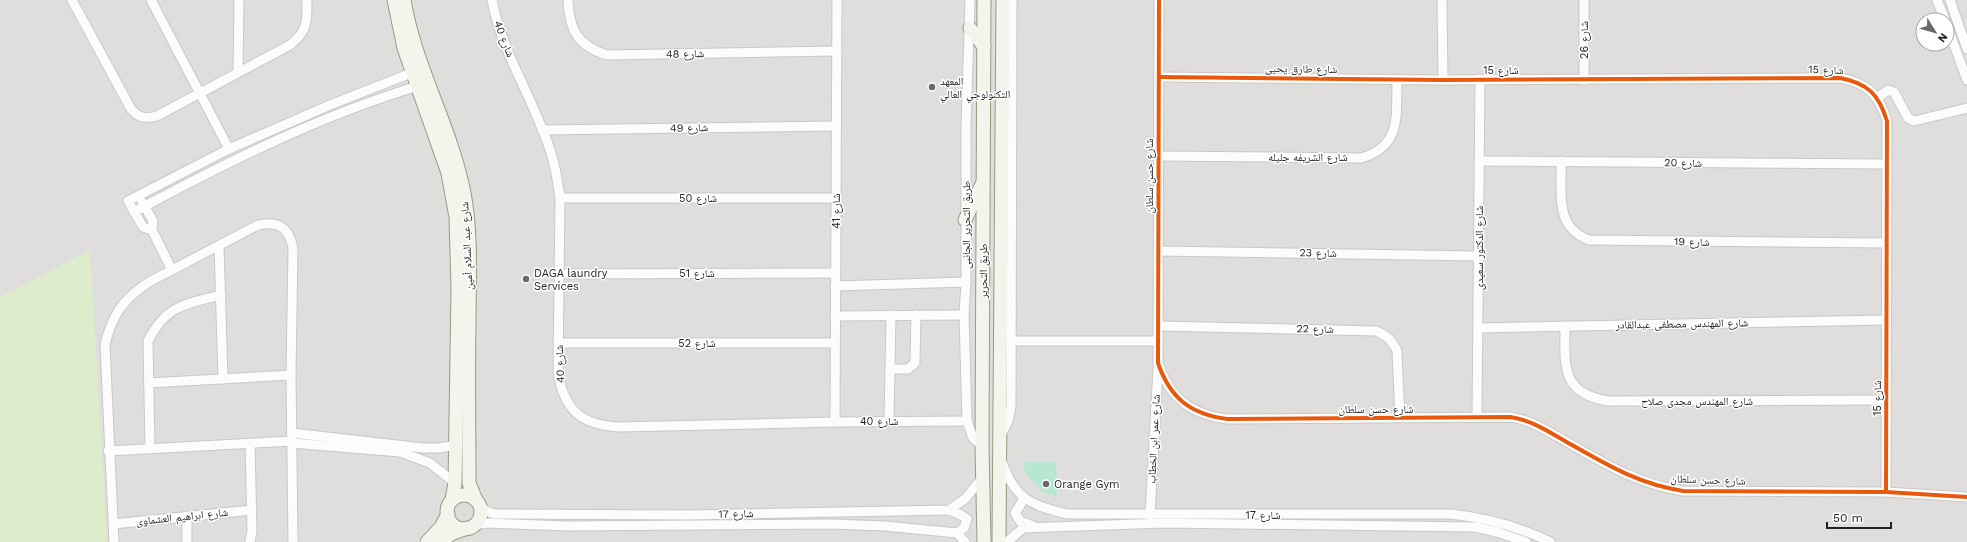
<svg xmlns="http://www.w3.org/2000/svg" width="1967" height="542" font-family="'Work Sans','Noto Naskh Arabic',sans-serif">
<style>
.residential{fill:#dfdedc;fill-rule:evenodd}
.grass{fill:#ddeccb}
.pitch{fill:#b7e6d2}
.lines{fill:none;stroke-linecap:round;stroke-linejoin:round}
.street-casing{stroke:#c9c8c7;stroke-width:11}
.secondary-casing{stroke:#999a82;stroke-width:15}
.street{stroke:#fdfcfc;stroke-width:9}
.secondary{stroke:#f4f4ed;stroke-width:13}
.cycleway-casing{stroke:#fff;stroke-width:6}
.cycleway{stroke:#e8590c;stroke-width:4}
.poi-dot{fill:#6a6968;stroke:#fff;stroke-width:1.5}
.labels{text-anchor:middle;dominant-baseline:central;stroke-width:3;stroke-linejoin:round;paint-order:stroke}
.street-label{font-size:11px;fill:#222;stroke:#fff}
.poi-label{font-size:11px;fill:#222;stroke:#fff;text-anchor:start}
</style>
<rect width="100%" height="100%" fill="#f0eeeb"/>
<path class="residential" d="M0 0H1967V542H0ZM1923 20H1947V44H1923Z"/>
<polygon class="grass" points="90,250 107,542 0,542 0,297"/>
<polygon class="pitch" points="1023,462 1056,462 1057,496 1044,493 1026,475"/>
<g class="lines">
<defs>
<g id="street">
<path d="M72 0 131 109C139 118 145 119 157 116L290 45C308 31 307 21 307 0"/>
<polyline points="151,0 229,149"/>
<path d="M492 0C502 54 535 101 551 153 556 168 558 183 560 198L558 372C564 410 581 425 619 427L835 422 967 421"/>
<path d="M568 0C569 30 578 46 607 55L837 51"/>
<polyline points="970,0 966,127 966,282 964,315 967,421 973,438 982,446"/>
<path d="M1159 0 1158 363C1170 398 1190 414 1227 419L1510 417C1533 420 1552 434 1572 445 1609 466 1639 484 1683 491L1886 492 1967 497"/>
<polyline points="1442,0 1443,80"/>
<polyline points="1937,0 1945,20"/>
<polyline points="1950,0 1967,49"/>
<polyline points="1947,26 1967,80"/>
<polyline points="238,72 239,0"/>
<path d="M1159 77 1443 80 1840 78C1868 83 1879 95 1887 121L1886 492"/>
<polyline points="1584,80 1584,0"/>
<polyline points="1877,98 1888,90 1894,92 1908,118 1914,121 1967,108"/>
<polyline points="542,130 836,126"/>
<path d="M1158 156 1361 158C1402 146 1396 116 1397 80"/>
<polyline points="1479,161 1887,164"/>
<path d="M1561 161C1562 193 1554 227 1589 240L1887 243"/>
<polyline points="560,198 836,198"/>
<polyline points="142,202 153,221 152,230 172,270"/>
<path d="M134 212C225 163 319 116 418 86"/>
<polyline points="152,230 143,227 128,201 229,149 330,105 414,72"/>
<polyline points="219,246 223,379"/>
<polyline points="1158,251 1479,256"/>
<polyline points="559,274 835,273"/>
<polyline points="835,286 966,282"/>
<polyline points="835,316 964,315"/>
<path d="M1158 326 1376 331C1386 335 1392 340 1397 351L1400 417"/>
<path d="M1565 326C1565 365 1560 393 1608 401L1886 400"/>
<polyline points="1478,328 1886,320"/>
<polyline points="1011,341 1158,341"/>
<polyline points="558,343 835,343"/>
<polyline points="890,369 908,369 915,363 916,315"/>
<polyline points="148,383 291,375"/>
<polyline points="1477,417 1480,79"/>
<polyline points="889,421 891,315"/>
<polyline points="835,422 837,0"/>
<polyline points="292,433 423,448 439,448 456,445"/>
<polyline points="1001,435 1008,421 1011,407 1012,0"/>
<polyline points="250,443 252,531 250,542"/>
<polyline points="292,443 400,452 430,463 455,483"/>
<path d="M150 449 148 341C166 305 185 304 221 295"/>
<polyline points="108,451 292,441"/>
<path d="M1002 462C1015 500 1032 505 1067 514H1451C1487 518 1518 526 1550 542"/>
<polyline points="1024,499 1015,513 1020,521 1033,526"/>
<polyline points="479,504 486,511 494,514 688,515 949,510 965,499 983,477"/>
<polyline points="949,510 961,515 967,519 964,528 957,533"/>
<polyline points="1150,515 1158,368"/>
<polyline points="187,516 187,542"/>
<polyline points="113,524 252,510"/>
<polyline points="474,525 486,523 566,526 833,524 885,526 957,533 965,542"/>
<path d="M114 542 105 344C113 314 123 299 149 282L258 225C278 221 289 227 293 248L291 375 293 542"/>
<polyline points="1007,542 1023,528 1164,523 1475,527 1497,532 1526,542"/>
</g>
<g id="secondary">
<polyline points="394,0 404,48 448,173 456,217 458,289 455,483 452,500"/>
<path d="M404 0C415 67 451 126 464 193 472 235 469 280 469 323 468 376 469 430 469 483L476 500"/>
<polyline points="984,0 982,446 984,542"/>
<polyline points="970,28 984,47"/>
<polyline points="965,220 982,184"/>
<circle cx="464" cy="512" r="17"/>
<polyline points="427,542 441,527 448,514"/>
<polyline points="441,542 451,534 467,528"/>
<polyline points="999,542 1003,0"/>
</g>
</defs>
<use href="#street" class="street-casing"/>
<use href="#secondary" class="secondary-casing"/>
<use href="#street" class="street"/>
<use href="#secondary" class="secondary"/>
<defs>
<g id="cycleway">
<path d="M1159 0 1158 363C1170 398 1190 414 1227 419L1510 417C1533 420 1552 434 1572 445 1609 466 1639 484 1683 491L1886 492 1967 497"/>
<path d="M1159 77 1443 80 1840 78C1868 83 1879 95 1887 121L1886 492"/>
</g>
</defs>
<use href="#cycleway" class="cycleway-casing"/>
<use href="#cycleway" class="cycleway"/>
</g>
<g class="poi-dot">
<circle cx="932" cy="87" r="4"/>
<circle cx="526" cy="279" r="4"/>
<circle cx="1046" cy="484" r="4"/>
</g>
<g class="labels">
<g class="street-label">
<text transform="translate(504 39) rotate(69)">شارع 40</text>
<text transform="translate(1584 40) rotate(-90)">شارع 26</text>
<text transform="translate(685 54) rotate(-1)">شارع 48</text>
<text transform="translate(1301 69) rotate(1)">شارع طارق يحيى</text>
<text x="1501" y="70">شارع 15</text>
<text transform="translate(1826 70) rotate(2)">شارع 15</text>
<text transform="translate(689 128) rotate(-1)">شارع 49</text>
<text x="1308" y="157">شارع الشريفه جليله</text>
<text transform="translate(1683 163) rotate(1)">شارع 20</text>
<text transform="translate(1149 176) rotate(-90)">شارع حسن سلطان</text>
<text x="698" y="198">شارع 50</text>
<text transform="translate(836 211) rotate(-90)">شارع 41</text>
<text transform="translate(966 225) rotate(-90)">طريق التحرير الجانبى</text>
<text transform="translate(1692 242) rotate(1)">شارع 19</text>
<text transform="translate(467 246) rotate(-93)">شارع عبد السلام أمين</text>
<text transform="translate(1479 248) rotate(-90)">شارع الدكتور سعيدى</text>
<text transform="translate(1318 253) rotate(1)">شارع 23</text>
<text transform="translate(983 271) rotate(-90)">طريق التحرير</text>
<text x="697" y="273">شارع 51</text>
<text transform="translate(1682 324) rotate(-1)">شارع المهندس مصطفى عبدالقادر</text>
<text transform="translate(1315 329) rotate(1)">شارع 22</text>
<text x="697" y="343">شارع 52</text>
<text transform="translate(560 364) rotate(-92)">شارع 40</text>
<text transform="translate(1877 398) rotate(-90)">شارع 15</text>
<text x="1697" y="401">شارع المهندس مجدى صلاح</text>
<text x="1376" y="409">شارع حسن سلطان</text>
<text x="879" y="421">شارع 40</text>
<text transform="translate(1154 439) rotate(-87)">شارع عمر ابن الخطاب</text>
<text transform="translate(1708 480) rotate(2)">شارع حسن سلطان</text>
<text transform="translate(736 514) rotate(-1)">شارع 17</text>
<text x="1263" y="515">شارع 17</text>
<text transform="translate(182 517) rotate(-6)">شارع ابراهيم العشماوى</text>
</g>
<g class="poi-label">
<text x="940" y="81">المعهد<tspan x="940" dy="13">التكنولوجي العالي</tspan></text>
<text x="534" y="273">DAGA laundry<tspan x="534" dy="13">Services</tspan></text>
<text x="1054" y="484">Orange Gym</text>
</g>
</g>
<g transform="translate(1935 32) rotate(127)"><circle r="19" fill="#ffffff" stroke="#a7a7a7"/>
<path d="M0-3L7 15L0 10L-7 15Z" fill="#6a6968"/>
<text y="-6" font-size="11" font-weight="bold" text-anchor="middle" fill="#222222">N</text>
</g>
<path d="M1827 522v6h64v-6" fill="none" stroke="#222222" stroke-width="2"/>
<text x="1833" y="522" font-size="12" fill="#222222" stroke="#ffffff" stroke-width="3" paint-order="stroke">50 m</text>
</svg>
